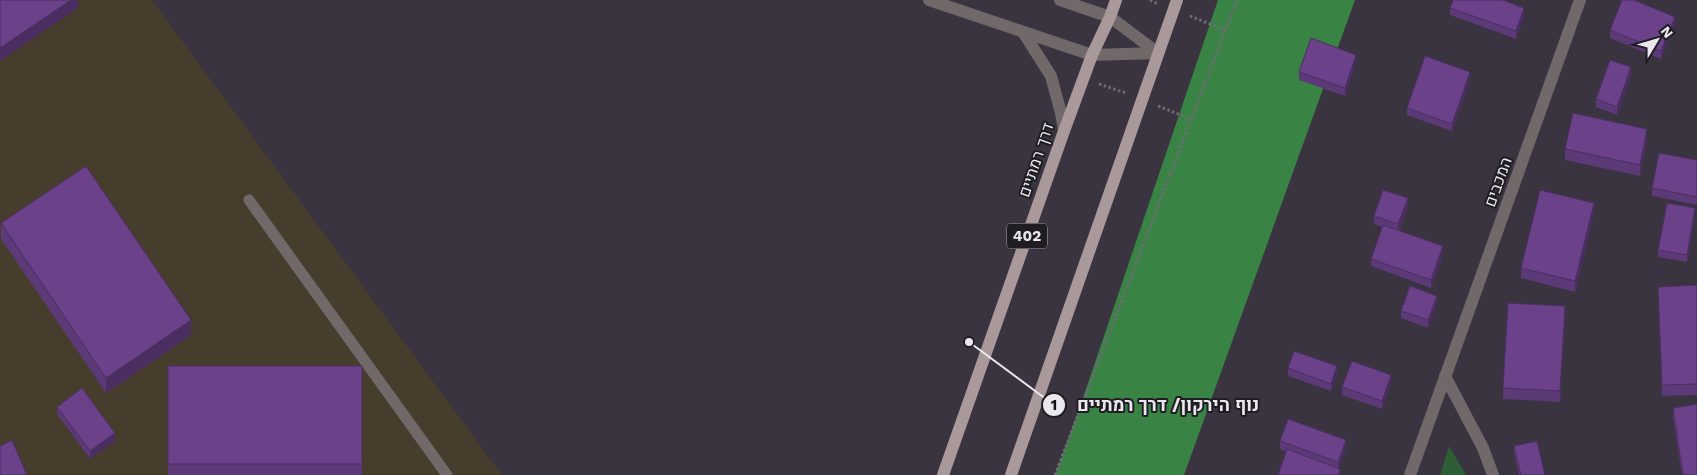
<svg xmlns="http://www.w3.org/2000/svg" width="1697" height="475" font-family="'Work Sans',Heebo,sans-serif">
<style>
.industrial{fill:#463d2c}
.green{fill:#2e5e35}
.forest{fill:#398345}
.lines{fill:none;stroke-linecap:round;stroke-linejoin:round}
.path{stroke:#706a75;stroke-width:3;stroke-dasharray:2.5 2.5;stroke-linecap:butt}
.lane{stroke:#716869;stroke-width:11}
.street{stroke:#716869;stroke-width:12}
.primary{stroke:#a9999a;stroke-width:12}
.wall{fill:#5c3977}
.shaded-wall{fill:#4b2e61}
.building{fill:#6b428a;stroke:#4b2e61}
.labels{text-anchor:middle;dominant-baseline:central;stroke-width:4;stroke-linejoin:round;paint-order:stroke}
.shield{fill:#1f1d22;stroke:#aeaab2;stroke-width:1}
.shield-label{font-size:15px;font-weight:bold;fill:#ebe7ef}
.street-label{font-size:16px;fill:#ebe7ef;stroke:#1f1d22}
.leader{fill:none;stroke:#ebe7ef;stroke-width:2}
.callout-dot{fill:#ebe7ef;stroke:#1f1d22;stroke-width:2}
.mark-label{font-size:15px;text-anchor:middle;font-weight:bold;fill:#111}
.callout-label{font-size:18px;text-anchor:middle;font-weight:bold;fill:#ebe7ef;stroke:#1f1d22;stroke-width:4;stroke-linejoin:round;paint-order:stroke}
</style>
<rect width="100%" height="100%" fill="#3a3340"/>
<polygon class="industrial" points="0,0 152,0 502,475 0,475"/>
<polygon class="green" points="1449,446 1466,475 1440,475"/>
<polygon class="forest" points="1218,0 1355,0 1184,475 1055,475 1082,401"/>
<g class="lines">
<g class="path">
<polyline points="1150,0 1158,4"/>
<polyline points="1190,16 1225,30"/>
<polyline points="1099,84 1126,93"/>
<polyline points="1158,106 1191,119"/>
<polyline points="1055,475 1237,0"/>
</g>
<polyline class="lane" points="249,200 447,475"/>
<g class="street">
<polyline points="929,0 1092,55 1158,53"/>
<polyline points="1060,0 1110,17 1158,53"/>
<polyline points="1023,32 1051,76 1061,113 1064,131"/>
<polyline points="1445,376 1483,448 1493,475"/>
<polyline points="1410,475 1580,0"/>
</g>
<g class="primary">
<polyline points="943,475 1064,131 1092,55 1110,17 1116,0"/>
<polyline points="1011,475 1177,0"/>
</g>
</g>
<g class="wall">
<polygon points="1450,8 1524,15 1516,39 1450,15"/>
<polygon points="1675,24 1661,59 1610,38 1610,30"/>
<polygon points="1356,63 1345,96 1299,80 1299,72"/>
<polygon points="1631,75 1617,115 1596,107 1596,99"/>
<polygon points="1470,80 1452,131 1407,115 1407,108"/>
<polygon points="1647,139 1640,176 1565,160 1565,149"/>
<polygon points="1697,160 1697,205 1652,196 1652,188"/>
<polygon points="1408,206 1399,231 1443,254 1431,288 1371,266 1371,259 1382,227 1374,224 1374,216"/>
<polygon points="1594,214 1575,292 1521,278 1521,268"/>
<polygon points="1695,216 1687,262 1658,257 1658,250"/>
<polygon points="1,223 191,335 106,393 1,239"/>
<polygon points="1697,285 1697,395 1662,396 1658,287"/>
<polygon points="1437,303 1428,328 1401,318 1401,311"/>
<polygon points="1565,317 1560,402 1503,399 1503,388"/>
<rect x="168" y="366" width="194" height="109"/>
<polygon points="1288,368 1337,374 1331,391 1288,376"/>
<polygon points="1391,383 1382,409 1342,395 1342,387"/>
<polygon points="57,407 115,441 90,459 57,414"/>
<polygon points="1673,408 1697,475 1682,475 1673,418"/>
<polygon points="1280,441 1346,448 1339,468 1340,475 1280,449"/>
<polygon points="1514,446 1545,475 1519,475 1514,454"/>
</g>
<g class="shaded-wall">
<polygon points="71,0 78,0 78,8 0,61 0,48"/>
<polygon points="1524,8 1524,15 1516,39 1516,31"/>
<polygon points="1675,17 1675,24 1661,59 1661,51"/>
<polygon points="1356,55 1356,63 1345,96 1345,88"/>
<polygon points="1631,67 1631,75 1617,115 1617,107"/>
<polygon points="1470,72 1470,80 1452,131 1452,124"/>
<polygon points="1647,129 1647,139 1640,176 1640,165"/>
<polygon points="1408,198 1408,206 1398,232 1398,224"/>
<polygon points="1594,203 1594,214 1575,292 1575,281"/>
<polygon points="1695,208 1695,216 1687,262 1687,255"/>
<polygon points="1443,246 1443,254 1431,288 1431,280"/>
<polygon points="1437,296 1437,303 1428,328 1428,320"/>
<polygon points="1565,306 1565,317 1560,402 1560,391"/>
<polygon points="191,320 191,335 106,393 106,378"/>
<polygon points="1337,366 1337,374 1331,391 1331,384"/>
<polygon points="1391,375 1391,383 1382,409 1382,401"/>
<polygon points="115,433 115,441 90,459 90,451"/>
<polygon points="1346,440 1346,448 1338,470 1338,462"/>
</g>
<g class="building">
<polygon points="0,0 71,0 0,48"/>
<polygon points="1453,0 1503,0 1524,8 1516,31 1450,8"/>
<polygon points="1622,0 1634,0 1675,17 1661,51 1610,30"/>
<polygon points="1311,38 1356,55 1345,88 1299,72"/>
<polygon points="1425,56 1470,72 1452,124 1407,108"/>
<polygon points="1610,60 1631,67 1617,107 1596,99"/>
<polygon points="1573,113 1647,129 1640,165 1565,149"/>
<polygon points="1659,153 1697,160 1697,197 1652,188"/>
<polygon points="86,166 191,320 106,378 1,223"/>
<polygon points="1383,190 1408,198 1398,224 1374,216"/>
<polygon points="1540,190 1594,203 1575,281 1521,268"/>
<polygon points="1667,203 1695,208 1687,255 1658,250"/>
<polygon points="1383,225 1443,246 1431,280 1371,259"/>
<polygon points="1697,285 1697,384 1662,385 1658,287"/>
<polygon points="1410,286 1437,296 1428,320 1401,311"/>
<polygon points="1508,303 1565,306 1560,391 1503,388"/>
<polygon points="1294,351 1337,366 1331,384 1288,368"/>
<polygon points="1352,361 1391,375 1382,401 1342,387"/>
<rect x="168" y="366" width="194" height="98"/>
<polygon points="82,388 115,433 90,451 57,407"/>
<polygon points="1697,404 1697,475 1683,475 1673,408"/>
<polygon points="1288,419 1346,440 1338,462 1280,441"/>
<polygon points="12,440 27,475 0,475 0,446"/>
<polygon points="1537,441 1545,475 1521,475 1514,446"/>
<polygon points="1287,449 1340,469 1338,475 1278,475"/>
</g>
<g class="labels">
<rect class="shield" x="1007" y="223.5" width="40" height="25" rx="4"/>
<g class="shield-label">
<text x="1027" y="236">402</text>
</g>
<g class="street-label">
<text transform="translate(1036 160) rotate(-71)">דרך רמתיים</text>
<text transform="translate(1498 182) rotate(-70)">המכבים</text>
</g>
</g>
<path class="leader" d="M969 342L1054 405"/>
<g class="callout-dot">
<circle cx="969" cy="342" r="5"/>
<circle cx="1054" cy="405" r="12"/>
</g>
<g class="mark-label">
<text x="1054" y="410">1</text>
</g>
<g class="callout-label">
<text x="1168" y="411">נוף הירקון/ דרך רמתיים</text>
</g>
<g transform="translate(1657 40) rotate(52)" stroke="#1f1d22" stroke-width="4" paint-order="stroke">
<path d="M0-4L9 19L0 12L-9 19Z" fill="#ebe7ef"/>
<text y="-8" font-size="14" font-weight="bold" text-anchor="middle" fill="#ebe7ef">N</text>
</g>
</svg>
